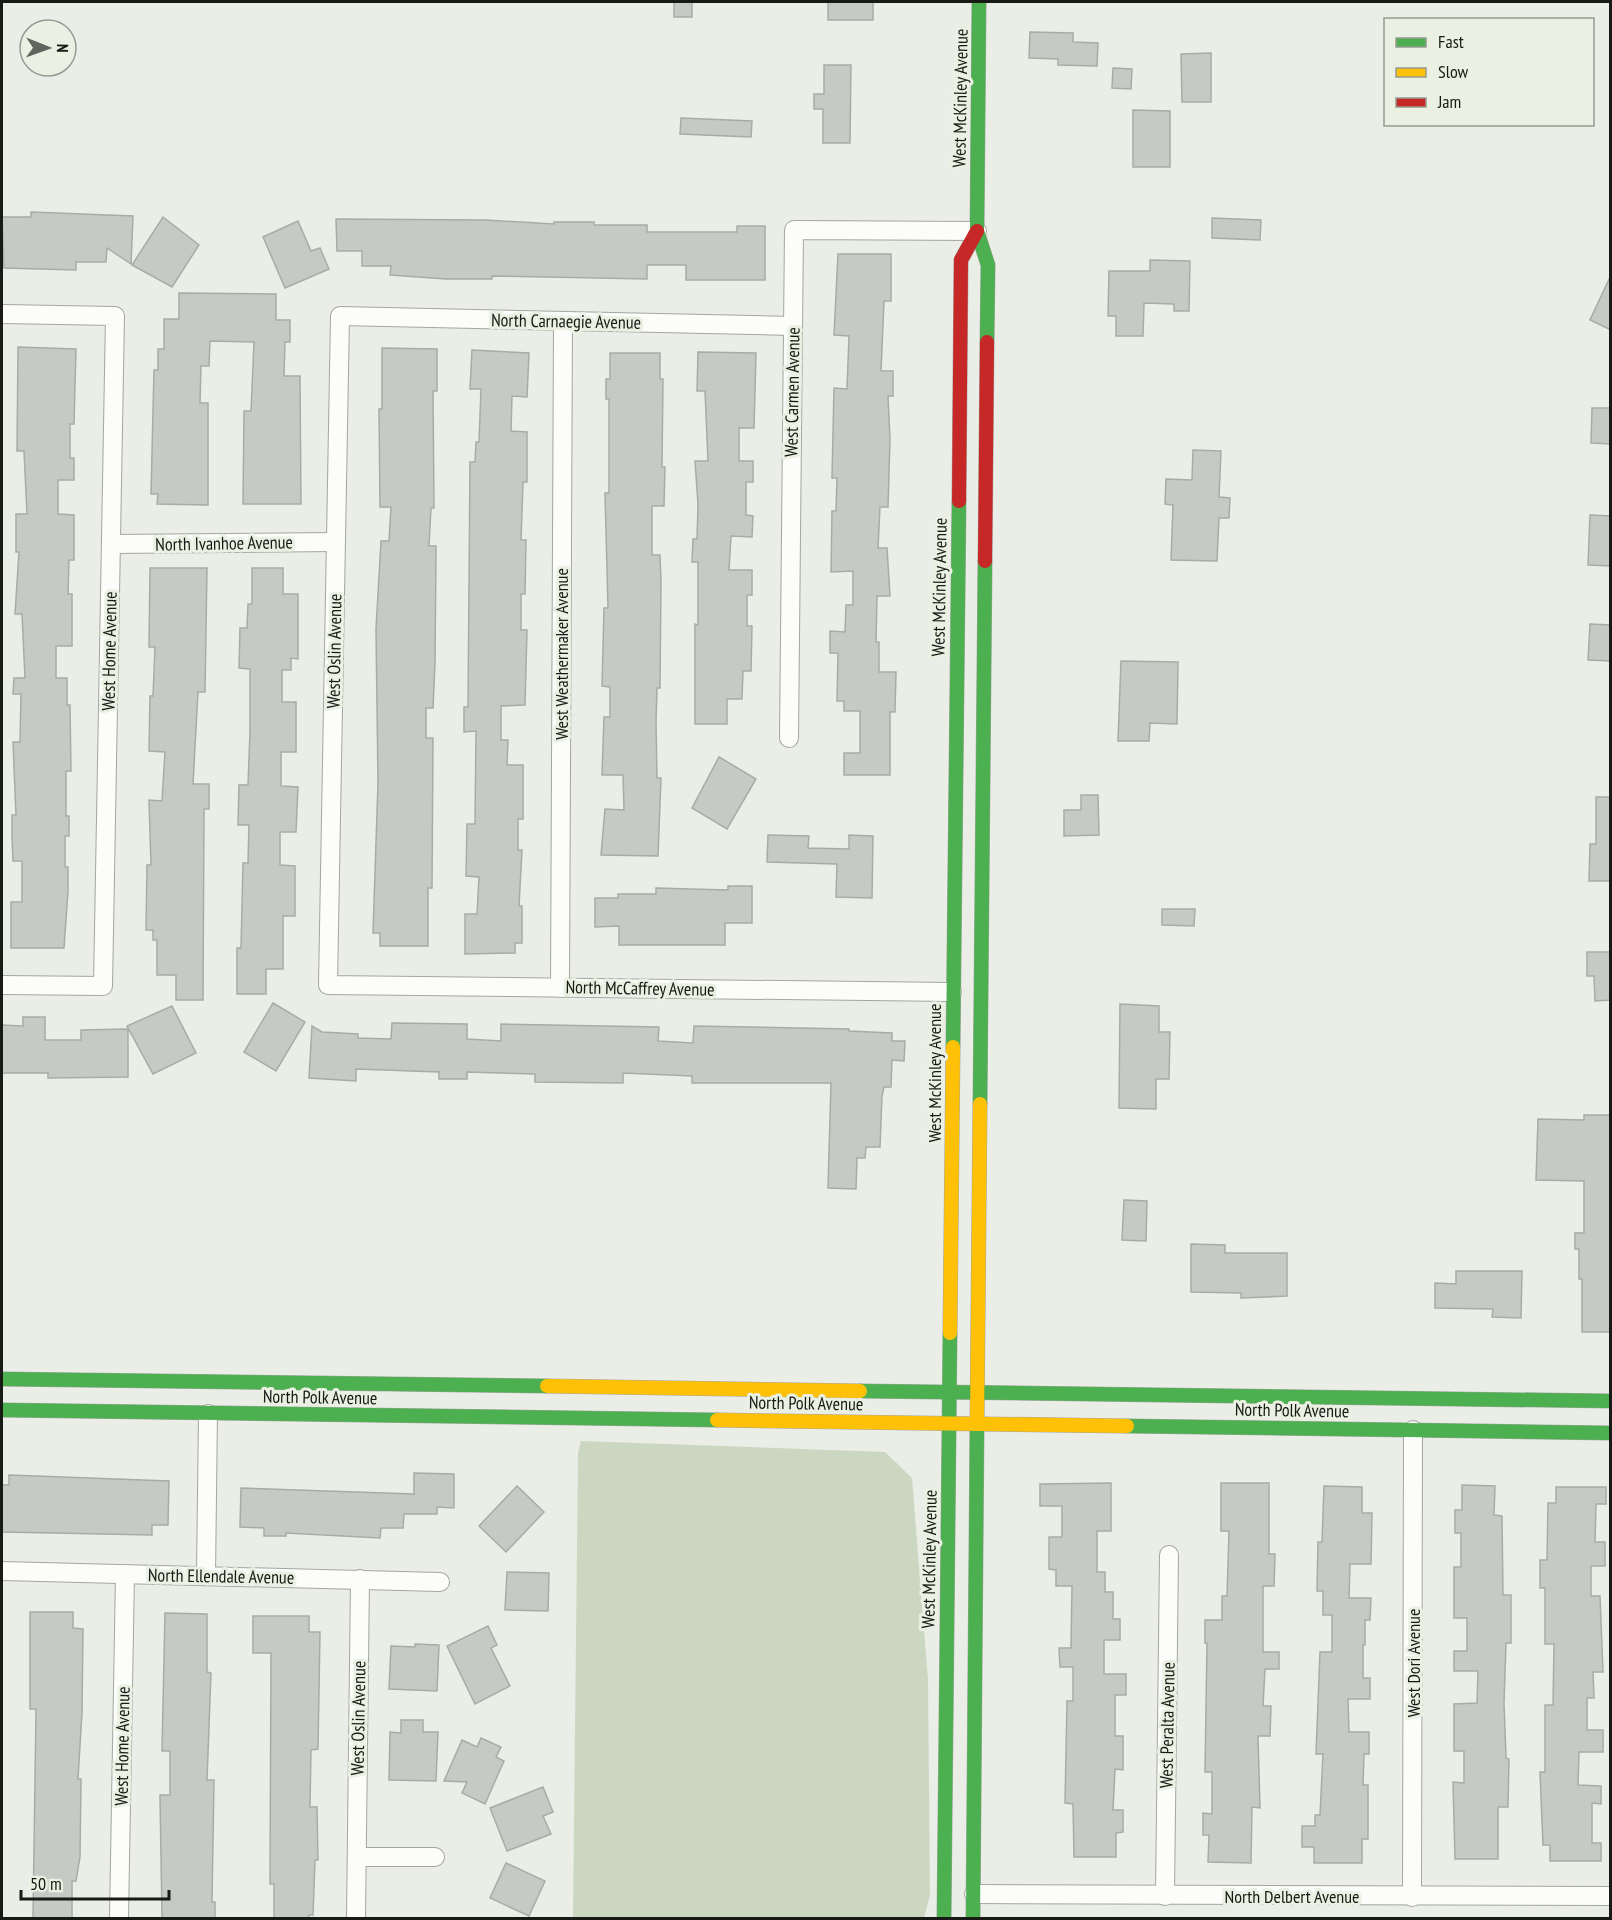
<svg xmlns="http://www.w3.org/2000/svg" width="1612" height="1920" font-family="'PT Sans Narrow',sans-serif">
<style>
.green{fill:#ccd7c1}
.building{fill:#c7cac4;stroke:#a9aca6;stroke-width:1.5}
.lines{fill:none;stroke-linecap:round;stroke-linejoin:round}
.street-casing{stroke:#a4a6a1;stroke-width:20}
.fast-casing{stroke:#a4a6a1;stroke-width:15}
.slow-casing{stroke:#a4a6a1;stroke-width:15}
.jam-casing{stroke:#a4a6a1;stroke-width:15}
.street{stroke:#fcfcfb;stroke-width:18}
.fast{stroke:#4caf50;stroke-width:14}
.slow{stroke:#ffc107;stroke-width:14}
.jam{stroke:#c62828;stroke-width:14}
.labels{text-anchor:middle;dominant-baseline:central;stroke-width:6;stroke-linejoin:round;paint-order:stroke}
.street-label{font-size:18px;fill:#181a15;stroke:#eaf1e3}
</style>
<rect width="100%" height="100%" fill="#eaeee6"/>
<polygon class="green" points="581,1441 885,1452 912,1478 928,1680 930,1895 924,1918 573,1918 578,1453"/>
<g class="building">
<rect x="674" y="2" width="18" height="15"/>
<rect x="828" y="2" width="45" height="18"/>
<polygon points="1030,32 1073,33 1073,42 1098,43 1097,66 1058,65 1058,59 1029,58"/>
<polygon points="1211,53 1211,102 1182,102 1181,54"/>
<polygon points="824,65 851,65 850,143 823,143 823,109 814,109 814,94 824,94"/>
<polygon points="1113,68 1132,69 1131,89 1112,88"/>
<polygon points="1133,110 1170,111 1170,167 1133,167"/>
<polygon points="681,118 752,121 751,137 680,134"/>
<polygon points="31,212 133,216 131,264 107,248 106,262 76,262 76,270 4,268 2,217 31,217"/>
<polygon points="163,217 199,245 172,287 132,265"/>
<polygon points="1212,218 1261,220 1260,240 1212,238"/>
<polygon points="336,219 486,220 554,224 554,222 594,222 594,225 647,225 647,232 737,232 737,226 765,226 765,280 686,280 686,265 647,265 647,279 492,276 492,279 446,279 390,275 391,266 362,266 362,251 337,251"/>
<polygon points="298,221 311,251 320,248 329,269 285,288 263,237"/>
<polygon points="838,254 891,254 891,301 884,301 881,371 893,371 893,396 888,396 890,439 888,507 880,507 878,548 887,548 890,596 877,596 876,642 879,642 879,672 896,672 895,712 890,712 890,775 844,775 844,753 860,753 860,711 844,711 844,701 837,701 838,653 830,653 830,631 845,632 846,605 853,605 853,571 831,572 832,511 836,511 837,478 832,478 834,388 847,389 849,336 834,335"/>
<polygon points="1150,260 1190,261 1189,311 1174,311 1174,304 1144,303 1143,336 1116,336 1116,316 1108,316 1109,271 1150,271"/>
<polygon points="1611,275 1611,330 1590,320"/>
<polygon points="179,293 276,294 276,320 290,320 290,342 285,342 284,376 300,376 301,504 243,504 244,411 251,411 254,342 210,341 209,366 201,366 200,403 208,403 208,505 157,504 158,494 151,494 154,370 158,370 158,349 164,349 164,319 179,319"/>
<polygon points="18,347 76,349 74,424 70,424 70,458 74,458 74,480 58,480 58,514 74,515 74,560 69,560 68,594 72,594 72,646 56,646 56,678 67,678 67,705 70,705 71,771 66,771 66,816 69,816 69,836 65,836 65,867 68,867 68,891 64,948 11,948 11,902 22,902 22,861 13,861 12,836 12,815 16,815 13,742 20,742 21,694 13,694 14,678 25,678 22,614 15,614 19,552 16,552 16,514 27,514 24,451 17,451"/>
<polygon points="382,348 437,349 437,391 433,391 434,508 431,508 429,546 436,546 436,551 435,663 433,708 426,708 426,738 433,738 432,888 428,888 428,946 380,946 380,933 373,933 378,783 376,629 381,541 389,541 391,507 380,507 379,409 382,409"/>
<polygon points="472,350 529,353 527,397 512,396 511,431 527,432 527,482 523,482 521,540 526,540 525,594 521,594 521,630 527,630 525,705 501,706 501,740 508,740 507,765 523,765 523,819 518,819 518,850 522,850 519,906 522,906 522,943 515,943 515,953 465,954 465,914 477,914 479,877 466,876 467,824 475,824 476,731 464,732 464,707 468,707 470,462 475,462 476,442 479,442 481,389 470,389"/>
<polygon points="698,352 756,353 754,428 739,428 739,461 753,461 753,482 746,482 746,515 753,516 752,537 731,536 729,570 752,570 752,595 747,595 747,626 752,626 751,671 743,671 742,699 727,699 727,724 695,724 695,624 698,625 698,562 692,562 693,539 697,539 698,504 695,461 708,461 705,391 697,391"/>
<polygon points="610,353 660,353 660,379 663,379 662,467 665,467 664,506 652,506 652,555 660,555 661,581 660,688 657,688 656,722 657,778 661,778 658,856 601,855 605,809 624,810 623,775 602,775 604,717 610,717 610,687 602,686 604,608 608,608 605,493 609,493 609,399 606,399 606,379 610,379"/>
<polygon points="1592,408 1611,408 1611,444 1591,443"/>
<polygon points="1193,450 1221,451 1219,497 1230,498 1229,518 1219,518 1217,561 1171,560 1173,505 1165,504 1166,479 1192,480"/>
<polygon points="1590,515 1611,516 1611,566 1588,565"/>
<polygon points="150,568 207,568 205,692 198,692 193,784 209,784 209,809 204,809 203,1000 176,1000 176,975 157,975 157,940 153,940 153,930 146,930 147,865 151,865 149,800 162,801 165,752 149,751 150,696 153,696 155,647 149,647"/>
<polygon points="252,568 283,568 283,594 298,594 298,659 291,658 291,670 282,670 282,702 296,702 296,752 281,752 281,786 298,787 296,832 280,832 280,865 295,866 295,916 283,916 283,969 266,969 266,994 237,994 237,948 241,948 243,863 248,863 249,825 238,825 239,785 248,785 250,731 250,669 239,668 240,628 247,628 248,604 252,604"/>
<polygon points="1590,624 1611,625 1611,661 1588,660"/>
<polygon points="1121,661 1178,662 1177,724 1150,723 1149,741 1118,741"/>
<polygon points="719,757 756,779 727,829 692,808"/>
<polygon points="1081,795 1098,795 1099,835 1064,836 1064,810 1081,810"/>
<polygon points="1596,797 1611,797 1611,881 1589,881 1590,844 1596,844"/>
<polygon points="768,835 809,836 808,848 849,849 849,835 873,836 872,898 836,897 837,864 767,862"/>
<polygon points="728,886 752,886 752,923 725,923 725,945 619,945 619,926 595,927 595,898 618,898 618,894 656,894 656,888 728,890"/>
<polygon points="1162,909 1195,909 1194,926 1162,925"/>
<polygon points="1587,952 1611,952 1611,1000 1595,1001 1594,976 1587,976"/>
<polygon points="273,1003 305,1022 276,1071 244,1052"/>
<polygon points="1120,1004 1159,1006 1159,1032 1170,1032 1169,1079 1156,1079 1156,1109 1119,1108"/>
<polygon points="172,1006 196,1053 153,1074 127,1026"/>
<polygon points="23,1017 45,1017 45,1040 81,1040 81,1030 128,1029 128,1077 48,1078 48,1073 2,1073 2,1025 23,1026"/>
<polygon points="392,1023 467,1024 467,1039 501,1041 501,1024 659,1027 658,1041 693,1043 694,1026 849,1029 849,1031 892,1033 892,1041 905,1041 904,1061 892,1060 891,1087 884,1087 882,1096 880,1147 866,1147 865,1158 857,1158 856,1189 828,1188 831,1083 692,1083 692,1076 623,1073 623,1083 535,1082 535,1074 467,1072 467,1079 439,1079 439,1072 356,1069 356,1081 309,1078 312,1026 322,1032 358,1034 358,1038 391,1039"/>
<polygon points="1584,1115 1611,1115 1611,1332 1582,1332 1582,1279 1579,1279 1579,1249 1575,1249 1575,1233 1584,1233 1584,1181 1536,1180 1538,1119 1584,1120"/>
<polygon points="1124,1200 1147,1201 1146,1241 1122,1240"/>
<polygon points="1191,1244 1225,1245 1225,1253 1287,1253 1287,1296 1241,1298 1241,1293 1191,1292"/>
<polygon points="1456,1271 1522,1271 1521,1318 1492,1317 1493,1309 1435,1308 1435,1283 1456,1284"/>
<polygon points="414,1473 454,1474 454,1508 437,1507 437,1514 404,1514 403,1528 381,1528 380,1538 286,1533 286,1536 264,1536 264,1528 240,1527 241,1488 414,1494"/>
<polygon points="9,1475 169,1481 168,1525 152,1525 152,1535 2,1532 2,1485 9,1485"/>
<polygon points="1111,1483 1111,1531 1097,1531 1097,1572 1105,1572 1105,1592 1113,1592 1113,1619 1120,1619 1120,1640 1104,1640 1104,1674 1126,1674 1126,1695 1115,1695 1115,1736 1123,1736 1123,1770 1115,1769 1113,1810 1123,1810 1123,1832 1116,1833 1116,1857 1074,1857 1073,1804 1065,1803 1067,1701 1073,1701 1073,1667 1060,1667 1059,1648 1071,1648 1072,1586 1056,1586 1056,1570 1049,1569 1049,1537 1062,1537 1062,1506 1040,1506 1040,1484"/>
<polygon points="1221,1483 1269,1483 1269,1554 1275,1554 1274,1586 1263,1586 1263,1652 1279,1652 1279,1669 1265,1669 1263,1706 1271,1706 1270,1736 1258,1736 1260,1808 1252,1807 1251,1863 1208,1862 1209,1835 1203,1835 1203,1813 1212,1814 1212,1772 1205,1772 1207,1643 1205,1643 1205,1620 1222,1620 1222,1596 1227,1596 1229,1531 1221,1531"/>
<polygon points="1462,1485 1495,1486 1494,1515 1502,1516 1503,1595 1511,1595 1511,1643 1506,1643 1504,1703 1506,1758 1509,1759 1508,1807 1498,1807 1498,1859 1455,1859 1453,1782 1464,1783 1464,1751 1454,1751 1454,1704 1477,1703 1478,1671 1454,1671 1454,1651 1467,1651 1467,1618 1454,1618 1454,1567 1461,1567 1461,1533 1455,1533 1455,1510 1462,1510"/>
<polygon points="517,1486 544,1512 506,1552 479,1526"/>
<polygon points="1324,1486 1362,1487 1362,1513 1372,1513 1371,1564 1350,1564 1349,1598 1371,1598 1370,1620 1365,1620 1365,1645 1363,1645 1363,1678 1370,1678 1370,1699 1348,1699 1349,1732 1369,1732 1369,1754 1364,1754 1363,1785 1368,1785 1368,1839 1362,1839 1362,1863 1314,1863 1314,1847 1302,1847 1302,1826 1315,1826 1315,1815 1320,1815 1323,1754 1316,1754 1320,1652 1332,1652 1332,1615 1323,1615 1323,1591 1317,1591 1318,1542 1322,1542"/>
<polygon points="1556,1487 1606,1487 1606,1504 1596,1504 1595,1542 1605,1542 1605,1566 1591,1566 1591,1596 1600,1596 1603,1672 1593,1672 1594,1698 1587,1698 1587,1730 1603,1730 1603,1752 1579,1752 1578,1785 1601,1786 1601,1804 1592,1803 1592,1843 1601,1843 1601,1861 1550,1861 1550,1845 1543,1845 1540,1772 1545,1772 1545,1705 1553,1705 1554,1644 1545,1644 1545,1588 1540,1588 1540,1560 1547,1560 1548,1503 1556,1503"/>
<polygon points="507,1572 549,1573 548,1611 505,1610"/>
<polygon points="30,1612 73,1612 73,1628 83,1629 82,1712 78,1779 81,1779 80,1857 76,1881 72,1881 72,1918 33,1918 36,1709 30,1709"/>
<polygon points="165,1613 207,1614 207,1672 211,1673 207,1780 214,1780 212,1902 215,1902 215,1918 162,1918 160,1795 170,1795 170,1751 162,1751"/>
<polygon points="253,1616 309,1616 309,1632 320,1632 318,1749 311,1750 310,1807 317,1807 318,1860 315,1860 313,1915 309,1915 308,1918 274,1918 274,1884 270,1884 271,1653 253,1653"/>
<polygon points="488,1626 497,1645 491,1648 510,1686 475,1704 447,1646"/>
<polygon points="415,1644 439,1645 437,1691 389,1689 391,1646 415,1647"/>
<polygon points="401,1720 423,1720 423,1732 438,1732 436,1781 389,1780 390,1732 401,1733"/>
<polygon points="481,1738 501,1747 496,1757 504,1761 485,1804 462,1793 467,1782 444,1781 462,1740 477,1747"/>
<polygon points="543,1787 553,1812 543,1816 551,1834 507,1851 490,1808"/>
<polygon points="506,1863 545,1881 529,1916 490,1898"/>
</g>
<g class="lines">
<defs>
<g id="street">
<polyline points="2,314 115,316 103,986 2,985"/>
<polyline points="793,326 340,316 328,985 952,992"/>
<polyline points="111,544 336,542"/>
<polyline points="789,738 794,230 977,231"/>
<polyline points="560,988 563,321"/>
<polyline points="2,1571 440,1582"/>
<polyline points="206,1575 208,1414"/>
<polyline points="357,1857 435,1857"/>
<polyline points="974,1894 1610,1896"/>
<polyline points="1165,1896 1169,1555"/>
<polyline points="1412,1897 1413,1430"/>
<polyline points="119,1918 125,1574"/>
<polyline points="356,1918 360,1579"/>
</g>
<g id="fast">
<polyline points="979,2 977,231 988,265 987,342"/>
<polyline points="953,1047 959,501"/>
<polyline points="980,1104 985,561"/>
<polyline points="2,1379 547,1386"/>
<polyline points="860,1391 1610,1401"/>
<polyline points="2,1410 717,1420"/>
<polyline points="1127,1426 1610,1433"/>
<polyline points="944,1918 950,1333"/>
<polyline points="973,1918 977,1424"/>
</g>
<g id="slow">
<polyline points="950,1333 953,1047"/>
<polyline points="547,1386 860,1391"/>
<polyline points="717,1420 1127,1426"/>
<polyline points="977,1424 980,1104"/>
</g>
<g id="jam">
<polyline points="959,501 961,260 977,231"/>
<polyline points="985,561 987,342"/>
</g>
</defs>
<use href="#street" class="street-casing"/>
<use href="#fast" class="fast-casing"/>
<use href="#slow" class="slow-casing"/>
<use href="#jam" class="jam-casing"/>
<use href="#street" class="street"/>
<use href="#fast" class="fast"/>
<use href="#slow" class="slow"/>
<use href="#jam" class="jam"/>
</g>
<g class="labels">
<g class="street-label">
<text transform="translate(960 98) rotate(-89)">West McKinley Avenue</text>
<text transform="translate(566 321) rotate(1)">North Carnaegie Avenue</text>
<text transform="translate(792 392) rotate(-89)">West Carmen Avenue</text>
<text transform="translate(224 543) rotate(-1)">North Ivanhoe Avenue</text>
<text transform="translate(939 587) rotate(-89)">West McKinley Avenue</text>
<text transform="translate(109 651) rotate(-89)">West Home Avenue</text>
<text transform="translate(334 651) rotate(-89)">West Oslin Avenue</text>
<text transform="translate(561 654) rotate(-90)">West Weathermaker Avenue</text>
<text transform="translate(640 988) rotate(1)">North McCaffrey Avenue</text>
<text transform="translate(934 1073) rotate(-90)">West McKinley Avenue</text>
<text transform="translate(320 1397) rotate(1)">North Polk Avenue</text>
<text transform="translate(806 1403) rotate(1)">North Polk Avenue</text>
<text transform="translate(1292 1410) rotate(1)">North Polk Avenue</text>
<text transform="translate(929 1559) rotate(-89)">West McKinley Avenue</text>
<text transform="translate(221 1576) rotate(1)">North Ellendale Avenue</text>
<text transform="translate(1413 1663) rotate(-90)">West Dori Avenue</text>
<text transform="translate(358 1718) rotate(-89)">West Oslin Avenue</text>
<text transform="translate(1167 1725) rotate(-89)">West Peralta Avenue</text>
<text transform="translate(122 1746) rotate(-89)">West Home Avenue</text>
<text x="1292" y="1896">North Delbert Avenue</text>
</g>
</g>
<rect width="1612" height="1920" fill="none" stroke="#181a15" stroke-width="6"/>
<rect x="1384" y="18" width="210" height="108" fill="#eaf1e3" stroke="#969b91" stroke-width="1.5"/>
<rect x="1396" y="38" width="30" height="9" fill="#4caf50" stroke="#969b91" stroke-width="1.5"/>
<text x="1438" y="48" font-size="18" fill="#181a15">Fast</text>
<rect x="1396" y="68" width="30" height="9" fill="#ffc107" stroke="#969b91" stroke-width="1.5"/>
<text x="1438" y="78" font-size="18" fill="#181a15">Slow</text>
<rect x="1396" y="98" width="30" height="9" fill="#c62828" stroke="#969b91" stroke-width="1.5"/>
<text x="1438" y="108" font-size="18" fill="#181a15">Jam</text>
<g transform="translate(48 48) rotate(91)"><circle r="28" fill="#eaf1e3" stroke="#969b91" stroke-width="1.5"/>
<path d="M0-4.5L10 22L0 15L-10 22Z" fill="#62645e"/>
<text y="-9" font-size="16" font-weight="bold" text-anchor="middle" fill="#181a15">N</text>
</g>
<path d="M21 1890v9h148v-9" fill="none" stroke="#181a15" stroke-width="3"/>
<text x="30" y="1890" font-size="18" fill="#181a15" stroke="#eaf1e3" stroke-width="4.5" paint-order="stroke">50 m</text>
</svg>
